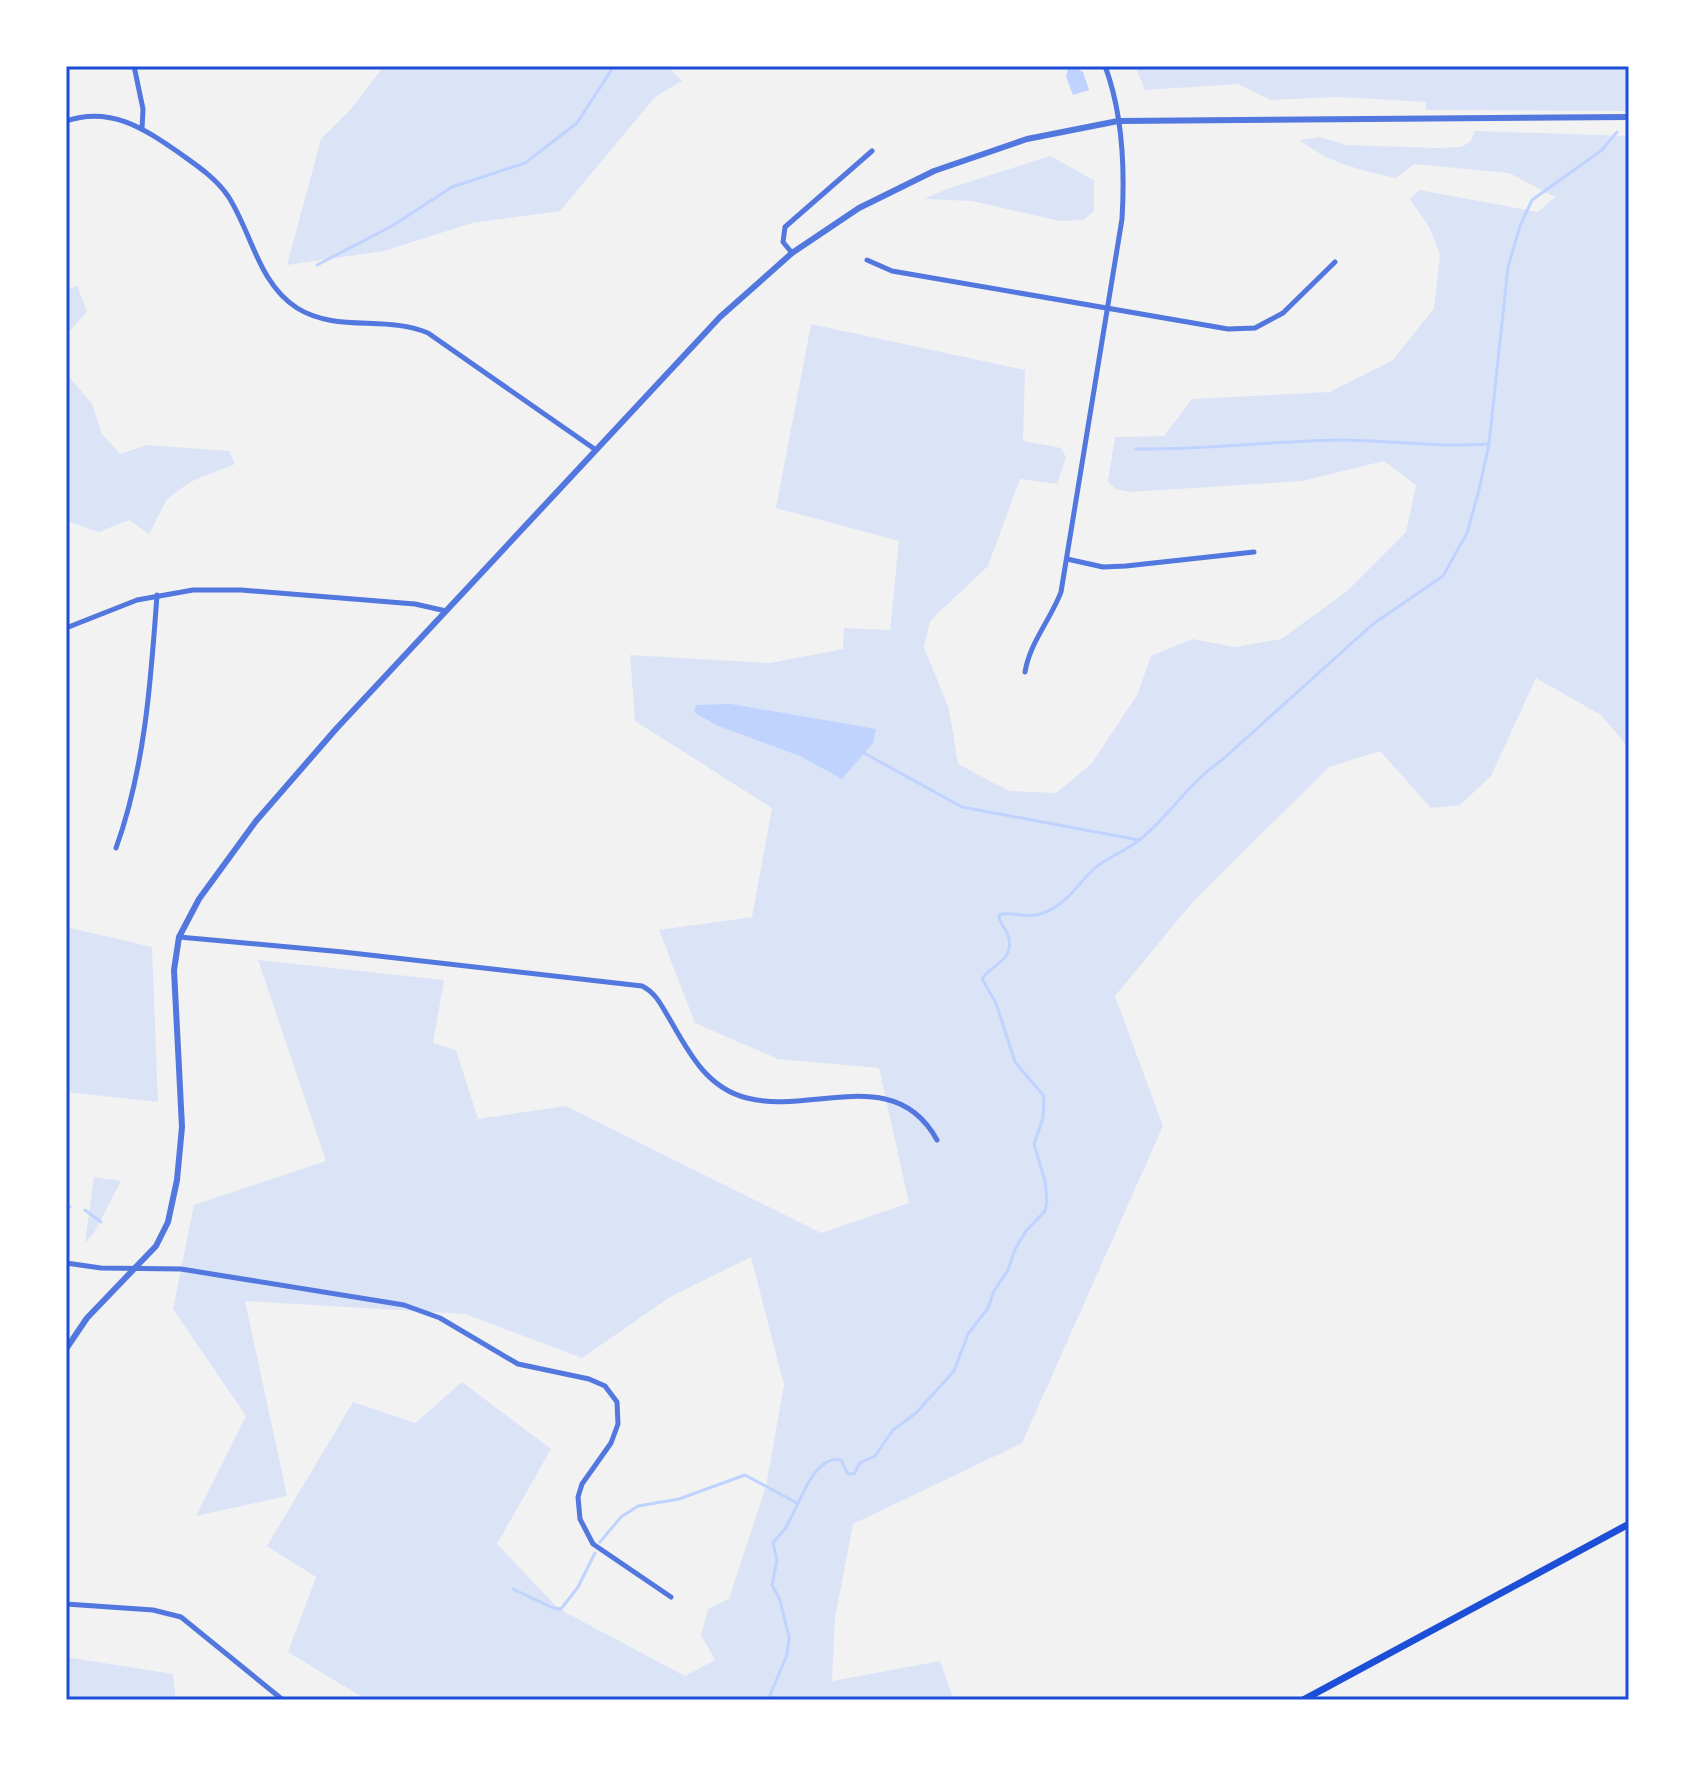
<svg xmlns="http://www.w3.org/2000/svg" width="1695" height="1766" font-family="Quicksand,sans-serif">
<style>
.green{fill:#dbe4f7}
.water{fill:#bfd3fe}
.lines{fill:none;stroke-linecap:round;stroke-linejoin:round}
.stream{stroke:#bfd3fe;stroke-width:3}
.minor{stroke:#5277de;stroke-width:5}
.tertiary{stroke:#5277de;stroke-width:6}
.secondary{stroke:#1d4ed8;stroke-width:7}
.neatline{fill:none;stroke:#1d4ed8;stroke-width:3}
</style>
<rect width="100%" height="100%" fill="#f2f2f2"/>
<g class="green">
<polygon points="384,66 651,66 656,69 668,66 682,81 655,97 560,211 472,223 384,251 287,265 321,139 351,109"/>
<polygon points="1135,66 1629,66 1629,96 1625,101 1626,111 1426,110 1426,102 1338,97 1271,100 1238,84 1145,90"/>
<path d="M1475 131 1629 136V748L1601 715 1536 678 1491 776 1460 805 1431 808 1380 751 1329 767 1191 904 1115 996 1163 1126 1022 1443 853 1524 835 1618 832 1681 940 1661 954 1700H367L288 1652 316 1577 267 1546 353 1402 415 1423 462 1382 551 1449 497 1544 559 1609 685 1676 715 1660 701 1635 708 1609 729 1599 766 1486 784 1385 751 1257 670 1297 582 1358 465 1314 245 1301 287 1496 196 1516 246 1416 173 1309 194 1205 326 1161 258 960 444 980 433 1043 456 1050 478 1119 566 1106 821 1233 909 1203 879 1068 778 1059 695 1023 659 930 752 917 772 808 635 721 630 655 770 663 843 649 844 628 890 630 899 541 776 508 811 324 1025 370 1023 441 1061 448 1066 457 1057 484 1020 479 988 566 930 621 924 647 949 709 958 764 1009 791 1056 793 1092 763 1137 695 1151 656 1192 639 1235 647 1281 639 1346 592 1406 532 1416 485 1384 461 1302 481 1130 492 1115 489 1108 481 1115 437 1164 436 1192 399 1329 392 1393 360 1434 308 1440 254 1429 227 1410 199 1419 190 1538 212 1555 197 1509 173 1414 164 1396 178C1365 172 1324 161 1300 140L1320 137 1346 145 1438 148 1461 147 1470 142Z"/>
<polygon points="1050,156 1094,180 1094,211 1083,220 1060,221 972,201 924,199 947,189"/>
<polygon points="77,285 87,312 66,335 66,291"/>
<polygon points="66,373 92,404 102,434 120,454 147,445 229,451 235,464 190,482 167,499 149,534 129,520 99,532 66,521"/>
<polygon points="66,927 152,947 158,1102 66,1092"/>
<polygon points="94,1177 121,1181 94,1233 85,1243"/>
<polygon points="66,1657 173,1674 176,1700 66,1700"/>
</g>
<g class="water">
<polygon points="1073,66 1083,72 1089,90 1073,95 1066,77 1068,68"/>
<polygon points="731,704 876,729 873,743 842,779 800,756 716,725 694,712 696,705"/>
</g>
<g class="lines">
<g class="stream">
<polyline points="1628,99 1629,92"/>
<polyline points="317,265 392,226 452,187 525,163 577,123 614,66"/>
<path d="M1136 449C1204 450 1271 441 1339 440 1389 440 1438 448 1487 444"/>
<polyline points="864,753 962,807 1139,840"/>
<polyline points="66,1206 70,1207"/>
<polyline points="85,1210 101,1222"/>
<polyline points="600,1542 621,1517 638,1506 679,1499 745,1475 797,1503"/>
<polyline points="513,1589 553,1608 561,1609 578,1587 595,1553"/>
<path d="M768 1700 787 1655 789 1637 780 1600 772 1585 777 1560 773 1543C777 1537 783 1533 786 1527 798 1509 813 1453 841 1460L848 1474H854L860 1463 875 1456 893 1430 916 1413 954 1371 968 1334 988 1308 994 1291 1008 1270 1015 1249 1026 1231 1045 1211 1047 1201 1045 1181 1034 1144 1043 1118 1044 1096 1015 1062 996 1003 982 979C991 965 1013 961 1009 939 1008 929 999 925 999 915 1012 910 1025 921 1046 912 1069 902 1079 882 1096 867 1109 857 1125 851 1138 841 1169 817 1189 782 1222 760L1373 624 1443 576 1467 533 1479 490 1489 444 1508 267 1520 226 1532 200 1602 150 1617 132"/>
</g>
<g class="minor">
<polyline points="134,66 143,109 142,129"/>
<path d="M66 121C110 106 143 128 178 152 196 165 215 177 228 196 252 233 258 283 297 308 337 333 386 315 428 333L596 450"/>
<polyline points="792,253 783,242 785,227 872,151"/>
<polyline points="867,260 892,271 1228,329 1255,328 1283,313 1335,262"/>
<polyline points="1067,559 1103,567 1126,566 1254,552"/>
<polyline points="66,628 137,600 193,590 241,590 415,604 446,611"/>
<path d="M1025 672C1030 642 1051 619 1061 592L1122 219C1125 169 1123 114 1105 66"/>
<path d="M116 848C145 768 151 679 157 595"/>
<path d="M179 937 343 952 642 986C656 993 661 1005 669 1018 688 1051 706 1088 747 1098 812 1115 895 1063 937 1140"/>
<polyline points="66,1263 101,1268 181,1269 404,1305 440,1318 518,1364 589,1379 605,1386 617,1402 618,1424 611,1443 582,1484 578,1497 580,1519 593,1544 671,1597"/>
<polyline points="66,1604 153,1610 181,1617 283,1700"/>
</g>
<polyline class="tertiary" points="66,1349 87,1318 156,1246 168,1222 177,1180 182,1127 174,970 179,937 199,899 256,821 336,729 720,317 792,253 859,208 934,171 1027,139 1118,121 1629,117"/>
<polyline class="secondary" points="1303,1700 1629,1524"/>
</g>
<rect width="1695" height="1766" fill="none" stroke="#ffffff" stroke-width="136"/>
<rect x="68" y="68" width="1559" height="1630" class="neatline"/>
</svg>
